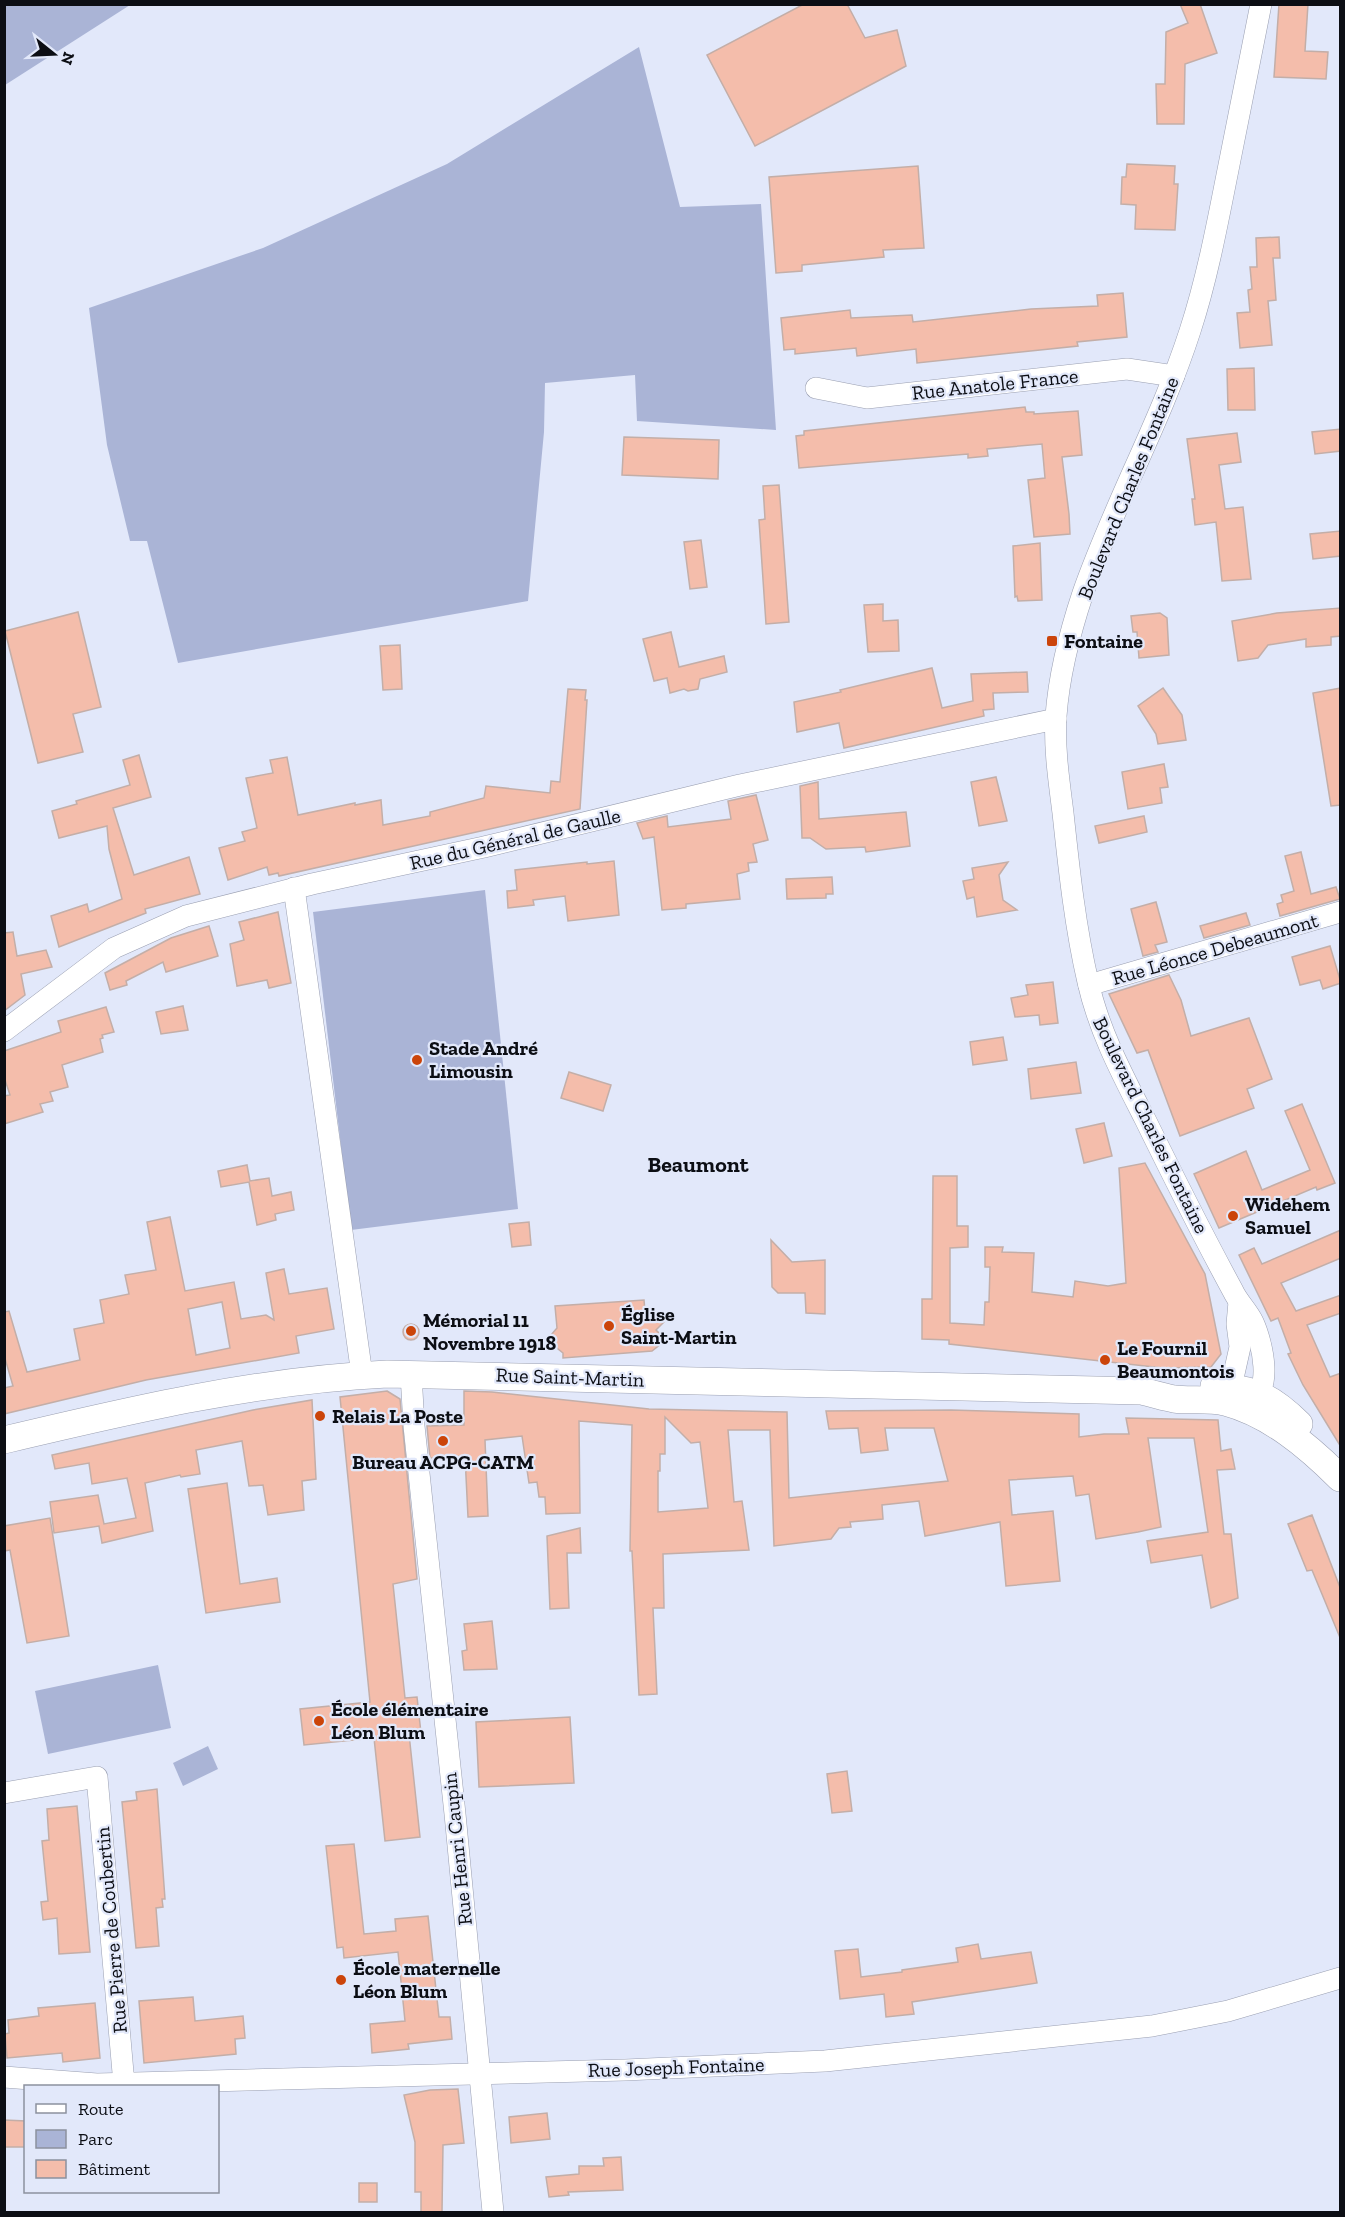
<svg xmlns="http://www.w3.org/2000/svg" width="1345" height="2217" font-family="'Zilla Slab',serif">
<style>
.green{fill:#aab4d6}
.building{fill:#f4bdab;stroke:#c3aea8;stroke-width:1.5;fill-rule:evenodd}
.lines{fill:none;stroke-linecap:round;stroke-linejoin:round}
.minor-casing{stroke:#9a9fb1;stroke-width:22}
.major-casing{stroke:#9a9fb1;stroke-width:28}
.minor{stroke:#fff;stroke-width:21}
.major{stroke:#fff;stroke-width:27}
.poi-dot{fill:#cb440a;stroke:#e2e8fa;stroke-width:2}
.labels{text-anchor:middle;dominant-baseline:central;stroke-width:4.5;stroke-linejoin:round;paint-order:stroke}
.street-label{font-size:20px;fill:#0c0e14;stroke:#e2e8fa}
.poi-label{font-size:20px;font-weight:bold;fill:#0c0e14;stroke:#e2e8fa;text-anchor:start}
.quarter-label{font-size:22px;font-weight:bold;fill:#0c0e14;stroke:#e2e8fa}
</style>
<rect width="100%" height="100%" fill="#e2e8fa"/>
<g class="green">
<polygon points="5,4 130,4 130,5 5,85"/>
<polygon points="639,47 680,207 761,204 776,430 637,421 635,375 545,383 544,432 528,601 178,663 147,541 130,541 107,445 89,308 263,248 447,164"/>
<polygon points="485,890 518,1209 351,1230 313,912"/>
<polygon points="158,1665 171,1728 48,1754 35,1691"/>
<polygon points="208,1746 218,1769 183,1786 173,1763"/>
</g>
<g class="building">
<polygon points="804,4 847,4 865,38 897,30 906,66 755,146 707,55"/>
<polygon points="1180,4 1200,4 1217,53 1185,64 1184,124 1157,124 1156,84 1165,84 1166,32 1188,23"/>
<polygon points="1279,4 1308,4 1305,51 1328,52 1326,79 1274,77"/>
<polygon points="1127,164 1175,166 1174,184 1178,184 1175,230 1135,229 1136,205 1121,204 1122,177 1126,177"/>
<polygon points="918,166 924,248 883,250 884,257 802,265 802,271 776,273 769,177"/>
<polygon points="1279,237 1280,258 1273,258 1276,300 1268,301 1272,345 1240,348 1237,313 1250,312 1248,290 1252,289 1250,267 1257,267 1256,238"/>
<polygon points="1123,293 1127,337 1077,342 1078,346 917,363 916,349 857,356 856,348 795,354 795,349 784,350 781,318 850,310 851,318 912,315 913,322 1031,309 1098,306 1097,295"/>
<polygon points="1254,368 1255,410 1228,410 1227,369"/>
<polygon points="1025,407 1026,412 1034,412 1034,414 1078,411 1082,455 1062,457 1069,514 1070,534 1034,537 1028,480 1045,478 1042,444 987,449 988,456 968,458 968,454 799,468 796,436 804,435 804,431"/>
<polygon points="1341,429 1341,451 1315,454 1312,432"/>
<polygon points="1237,433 1241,462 1219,465 1225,509 1243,507 1251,579 1222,581 1216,522 1195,525 1192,499 1195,499 1187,439"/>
<polygon points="624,437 719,440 718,479 622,475"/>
<polygon points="779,485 789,622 766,624 759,520 765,519 763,486"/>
<polygon points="1341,531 1341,556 1313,559 1310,534"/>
<polygon points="701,540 707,587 690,589 684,542"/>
<polygon points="1040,543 1042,600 1018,601 1017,596 1015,597 1013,546"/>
<polygon points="883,604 883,621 898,620 899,651 868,652 864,605"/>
<polygon points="1341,608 1341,636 1331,637 1331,645 1306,647 1306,639 1268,645 1258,658 1238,661 1232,621 1277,613"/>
<polygon points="78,612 101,707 73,714 83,752 38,763 5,631"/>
<polygon points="1160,613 1167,618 1169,655 1139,658 1137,632 1133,632 1131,616"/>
<polygon points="671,632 679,667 724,656 727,672 700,679 698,689 688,691 684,689 670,693 667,678 654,681 643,639"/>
<polygon points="400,645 402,689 383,690 380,646"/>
<polygon points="932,668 942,708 973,701 971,674 1027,672 1028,692 993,693 994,709 983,710 984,716 844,748 839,723 797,732 794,702 841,692 840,690"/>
<polygon points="1163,688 1182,715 1186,740 1158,744 1156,734 1138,706"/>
<polygon points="1341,688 1341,805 1331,806 1313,693"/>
<polygon points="568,689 586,690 585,700 587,700 580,809 279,876 278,873 269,875 267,867 228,880 219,848 245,841 242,832 257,828 246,778 273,773 270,760 287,757 298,815 355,803 355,805 381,800 383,825 430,816 430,812 484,798 486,786 550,793 551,781 560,782"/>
<polygon points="139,755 151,797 113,808 134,875 189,857 200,894 145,909 146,913 59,947 51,916 87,904 89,912 122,899 109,849 107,826 59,838 52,811 77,804 76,801 130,785 123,760"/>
<polygon points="1164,764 1168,787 1160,788 1162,803 1128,809 1122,772"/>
<polygon points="996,777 1007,821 979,826 971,782"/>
<polygon points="818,782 819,819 906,812 910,846 866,852 865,847 826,849 810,838 802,838 800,786"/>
<polygon points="756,795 768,840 753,844 757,862 748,863 749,871 737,874 740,899 686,904 686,908 662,910 654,837 643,839 637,823 667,816 668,827 731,819 728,801"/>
<polygon points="1144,816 1147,832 1099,843 1095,826"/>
<polygon points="1301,852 1311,894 1336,887 1340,899 1280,916 1277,904 1283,902 1281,895 1294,891 1285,856"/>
<polygon points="614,861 619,915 568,921 565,896 533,900 534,905 508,908 507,891 517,890 515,870 587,862 587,864"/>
<polygon points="1008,862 999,875 1003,900 1017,910 977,917 974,897 967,899 963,881 974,879 972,868"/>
<polygon points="832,877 833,894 826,894 826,898 787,899 786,879"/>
<polygon points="1156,902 1167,942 1155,945 1158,952 1143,956 1131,909"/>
<polygon points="278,912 291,983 269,988 267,980 237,986 230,944 244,940 239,922"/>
<polygon points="1246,913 1250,925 1204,938 1200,926"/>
<polygon points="209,926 218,956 166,972 163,962 126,981 127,985 110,990 105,973 171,938"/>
<polygon points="13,932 17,956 46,950 52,967 21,974 25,995 4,1011 4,933"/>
<polygon points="1330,946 1341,983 1323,989 1320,980 1300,985 1292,957"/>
<polygon points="1169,975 1181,1000 1191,1036 1249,1018 1272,1079 1247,1089 1254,1108 1180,1136 1148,1050 1137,1053 1109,994"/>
<polygon points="1053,982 1058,1023 1040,1025 1039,1015 1015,1017 1011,998 1028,995 1026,985"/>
<polygon points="183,1006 188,1030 161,1034 156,1012"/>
<polygon points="106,1007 114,1032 102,1035 103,1038 100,1039 103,1052 62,1065 68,1087 50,1092 53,1101 40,1104 43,1112 4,1124 4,1096 10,1095 4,1077 4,1051 61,1032 58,1021"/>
<polygon points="1003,1037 1007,1060 973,1065 970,1042"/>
<polygon points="1076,1062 1081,1093 1031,1099 1028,1069"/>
<polygon points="569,1072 611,1085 603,1111 561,1098"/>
<polygon points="1302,1104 1335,1183 1317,1190 1316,1187 1219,1228 1194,1174 1246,1151 1262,1190 1310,1170 1285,1111"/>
<polygon points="1104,1123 1112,1156 1084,1163 1076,1129"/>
<polygon points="1145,1163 1205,1274 1221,1354 1211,1367 1163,1368 949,1344 949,1340 922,1339 922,1299 932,1299 933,1176 957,1176 957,1226 968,1226 968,1247 950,1248 950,1323 984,1325 985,1302 989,1302 990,1267 985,1267 985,1247 1003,1247 1002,1252 1034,1253 1032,1292 1073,1297 1075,1281 1108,1286 1126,1283 1119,1168"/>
<polygon points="247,1165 250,1181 269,1178 272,1196 291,1192 294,1210 275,1214 276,1220 257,1225 249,1182 221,1187 218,1171"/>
<path d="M170 1217 185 1291 234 1282 241 1319 266 1315 274 1320 266 1273 284 1269 289 1294 327 1288 334 1329 296 1336 299 1353 146 1380 4 1414V1388L13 1386 4 1355V1312L9 1311 27 1372 80 1360 74 1329 104 1323 100 1300 129 1294 125 1275 156 1270 147 1222ZM222 1302 230 1348 196 1355 188 1309Z"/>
<polygon points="529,1222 531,1245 512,1247 509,1224"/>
<polygon points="1341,1230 1341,1258 1281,1283 1296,1311 1341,1295 1341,1313 1307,1325 1330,1377 1341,1373 1341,1447 1303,1385 1288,1354 1291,1353 1278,1318 1271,1321 1239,1255 1254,1248 1262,1264"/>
<polygon points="771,1240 792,1262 825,1260 825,1314 806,1313 805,1293 778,1293 772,1287"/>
<polygon points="644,1300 645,1311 665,1321 656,1330 666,1340 652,1351 563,1358 563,1353 552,1344 551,1335 557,1328 555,1306"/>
<circle cx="411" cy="1332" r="8"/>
<polygon points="387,1391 400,1399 417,1579 393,1584 405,1698 417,1697 421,1733 409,1734 420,1837 385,1841 374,1738 304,1745 300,1709 370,1702 340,1397"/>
<path d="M464 1391 492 1392 649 1409 787 1412 789 1498 948 1481 934 1428H885L888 1450 861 1453 858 1428 829 1429 826 1411 951 1410 1079 1414V1437L1104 1434H1129L1126 1418 1218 1420 1221 1451 1231 1449 1235 1469 1217 1470 1224 1534H1231L1238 1598 1211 1608 1202 1555 1151 1563 1147 1541 1208 1532 1194 1438H1148L1161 1527 1138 1532 1096 1539 1089 1494 1076 1496 1073 1476 1009 1480 1012 1515 1053 1511 1060 1581 1006 1586 1000 1522 925 1536 919 1501 882 1505 883 1519 850 1522 851 1527 839 1528 831 1539 774 1546 770 1430H728L734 1502 742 1501 749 1550 663 1554 664 1608H653L657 1694 639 1695 632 1551H630L632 1425 579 1421 580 1513 546 1514 545 1497H539L537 1482 529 1483 522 1436 485 1440 488 1516 468 1517 465 1456 430 1458 427 1426 464 1425ZM665 1417 691 1443 700 1442 708 1508 658 1512V1471H660V1454H665Z"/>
<polygon points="312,1400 316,1479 302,1481 304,1510 268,1515 263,1485 249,1486 242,1441 196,1450 200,1474 181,1477 180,1475 145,1483 153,1531 102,1543 99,1526 54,1533 50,1502 98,1495 104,1524 136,1518 127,1478 92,1484 89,1463 55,1469 52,1455 253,1410"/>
<polygon points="227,1483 240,1584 277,1578 280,1602 206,1613 188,1489"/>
<polygon points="1312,1515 1341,1590 1341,1640 1312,1570 1307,1571 1288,1524"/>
<polygon points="50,1518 69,1636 27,1643 10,1550 4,1551 4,1526"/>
<polygon points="580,1528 581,1553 567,1553 569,1608 550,1609 547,1536"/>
<polygon points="492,1621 497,1669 464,1670 462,1651 467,1650 464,1624"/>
<polygon points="570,1717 574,1783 479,1787 476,1722"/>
<polygon points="847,1771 852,1811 832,1813 827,1774"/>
<polygon points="157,1789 165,1899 162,1899 163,1907 156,1908 159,1946 136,1948 122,1802 137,1800 136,1792"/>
<polygon points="77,1806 90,1952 59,1954 57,1918 43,1920 41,1902 48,1901 42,1841 49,1840 47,1809"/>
<polygon points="354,1844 364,1934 396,1931 395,1919 428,1916 439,2017 450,2017 452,2039 408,2044 409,2049 372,2053 370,2024 405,2021 398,1952 344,1958 343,1947 337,1948 326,1846"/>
<polygon points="978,1944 981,1959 1031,1952 1037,1983 912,2002 914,2014 886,2017 884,1994 840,1999 835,1951 858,1949 861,1977 902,1972 902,1970 958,1962 956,1948"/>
<polygon points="193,1997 195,2021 243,2016 245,2038 235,2039 236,2054 144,2063 139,2001"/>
<polygon points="95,2003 100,2058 63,2062 62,2053 7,2058 5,2034 9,2033 8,2020 39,2016 38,2008"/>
<polygon points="458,2089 464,2143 443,2145 442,2212 421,2212 421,2192 415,2192 415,2142 404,2095 430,2090"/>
<polygon points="547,2113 550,2139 511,2143 509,2117"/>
<polygon points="4,2120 26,2121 26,2147 4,2147"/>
<polygon points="621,2157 623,2190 568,2192 569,2195 549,2197 546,2177 579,2174 579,2166 604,2166 603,2158"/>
<rect x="359" y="2183" width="18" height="19"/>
</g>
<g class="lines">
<defs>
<g id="minor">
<polyline points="816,388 867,398 1127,369 1174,376"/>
<polyline points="294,888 362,1375"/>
<polyline points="1089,985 1340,912"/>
<polyline points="4,1031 114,948 186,916 312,884 484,847 740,785 1056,719"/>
<polyline points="411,1374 414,1426 455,1814 493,2212"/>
<polyline points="1234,1397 1231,1387 1240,1347 1237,1324 1239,1302"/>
<path d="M1247 1400C1275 1395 1262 1341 1253 1322 1248 1311 1238 1302 1233 1291 1202 1234 1173 1176 1145 1119 1122 1074 1099 1031 1088 982 1075 926 1069 869 1063 813 1059 781 1054 748 1056 716 1059 675 1070 632 1083 593 1114 504 1161 421 1190 331 1206 282 1216 231 1226 180 1238 121 1249 63 1261 4"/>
<polyline points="4,1793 97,1777 124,2084"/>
<polyline points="4,2077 97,2084 625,2070 825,2061 1152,2026 1228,2011 1340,1978"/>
</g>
<g id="major">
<path d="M1214 1386C1254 1389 1271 1396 1299 1424"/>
<path d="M4 1440C130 1410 258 1380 387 1374L1142 1391C1153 1394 1163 1397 1174 1399 1191 1401 1208 1398 1225 1402 1270 1414 1308 1446 1340 1478"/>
</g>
</defs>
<use href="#minor" class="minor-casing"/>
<use href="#major" class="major-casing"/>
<use href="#minor" class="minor"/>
<use href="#major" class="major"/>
</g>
<g class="poi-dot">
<rect x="1046" y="635" width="12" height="12" rx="3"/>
<circle cx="417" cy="1060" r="6"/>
<circle cx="1233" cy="1216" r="6"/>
<circle cx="609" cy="1326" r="6"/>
<circle cx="411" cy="1331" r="6"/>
<circle cx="1105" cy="1360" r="6"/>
<circle cx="320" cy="1416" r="6"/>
<circle cx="443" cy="1441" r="6"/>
<circle cx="319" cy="1721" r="6"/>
<circle cx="341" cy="1980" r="6"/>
</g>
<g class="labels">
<g class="street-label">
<text transform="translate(995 384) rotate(-6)">Rue Anatole France</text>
<text transform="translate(1128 488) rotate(-68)">Boulevard Charles Fontaine</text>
<text transform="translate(515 839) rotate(-13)">Rue du Général de Gaulle</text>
<text transform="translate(1215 949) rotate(-16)">Rue Léonce Debeaumont</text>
<text transform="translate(1151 1125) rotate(64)">Boulevard Charles Fontaine</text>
<text transform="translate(570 1377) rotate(2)">Rue Saint-Martin</text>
<text transform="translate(457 1849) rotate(-96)">Rue Henri Caupin</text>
<text transform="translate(111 1930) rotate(-95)">Rue Pierre de Coubertin</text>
<text transform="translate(676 2067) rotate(-2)">Rue Joseph Fontaine</text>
</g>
<g class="poi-label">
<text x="1064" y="641">Fontaine</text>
<text x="429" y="1048">Stade André<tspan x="429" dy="23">Limousin</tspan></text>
<text x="1245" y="1204">Widehem<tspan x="1245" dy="23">Samuel</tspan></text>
<text x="621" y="1314">Église<tspan x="621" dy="23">Saint-Martin</tspan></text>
<text x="423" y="1320">Mémorial 11<tspan x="423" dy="23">Novembre 1918</tspan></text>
<text x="1117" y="1348">Le Fournil<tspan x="1117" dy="23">Beaumontois</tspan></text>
<text x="332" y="1416">Relais La Poste</text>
<text x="443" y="1462" text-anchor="middle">Bureau ACPG-CATM</text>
<text x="331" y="1709">École élémentaire<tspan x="331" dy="23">Léon Blum</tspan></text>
<text x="353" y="1968">École maternelle<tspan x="353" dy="23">Léon Blum</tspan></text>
</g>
<g class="quarter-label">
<text x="698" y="1164">Beaumont</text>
</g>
</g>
<rect width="1345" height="2217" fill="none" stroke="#0c0e14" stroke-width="12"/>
<rect x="24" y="2085" width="195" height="108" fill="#e2e8fa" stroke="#8c919e" stroke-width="1.5"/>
<rect x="36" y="2104" width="30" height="9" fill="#ffffff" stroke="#8c919e" stroke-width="1.5"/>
<text x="78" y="2115" font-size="18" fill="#0c0e14">Route</text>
<rect x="36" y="2130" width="30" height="18" fill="#aab4d6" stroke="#8c919e" stroke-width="1.5"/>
<text x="78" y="2145" font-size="18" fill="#0c0e14">Parc</text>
<rect x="36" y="2160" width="30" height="18" fill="#f4bdab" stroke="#8c919e" stroke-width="1.5"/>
<text x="78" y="2175" font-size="18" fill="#0c0e14">Bâtiment</text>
<g transform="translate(54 54) rotate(108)" stroke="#e2e8fa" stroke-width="4.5" paint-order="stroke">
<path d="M0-4.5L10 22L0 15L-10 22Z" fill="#0c0e14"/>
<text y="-9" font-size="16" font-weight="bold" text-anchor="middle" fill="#0c0e14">N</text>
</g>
</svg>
